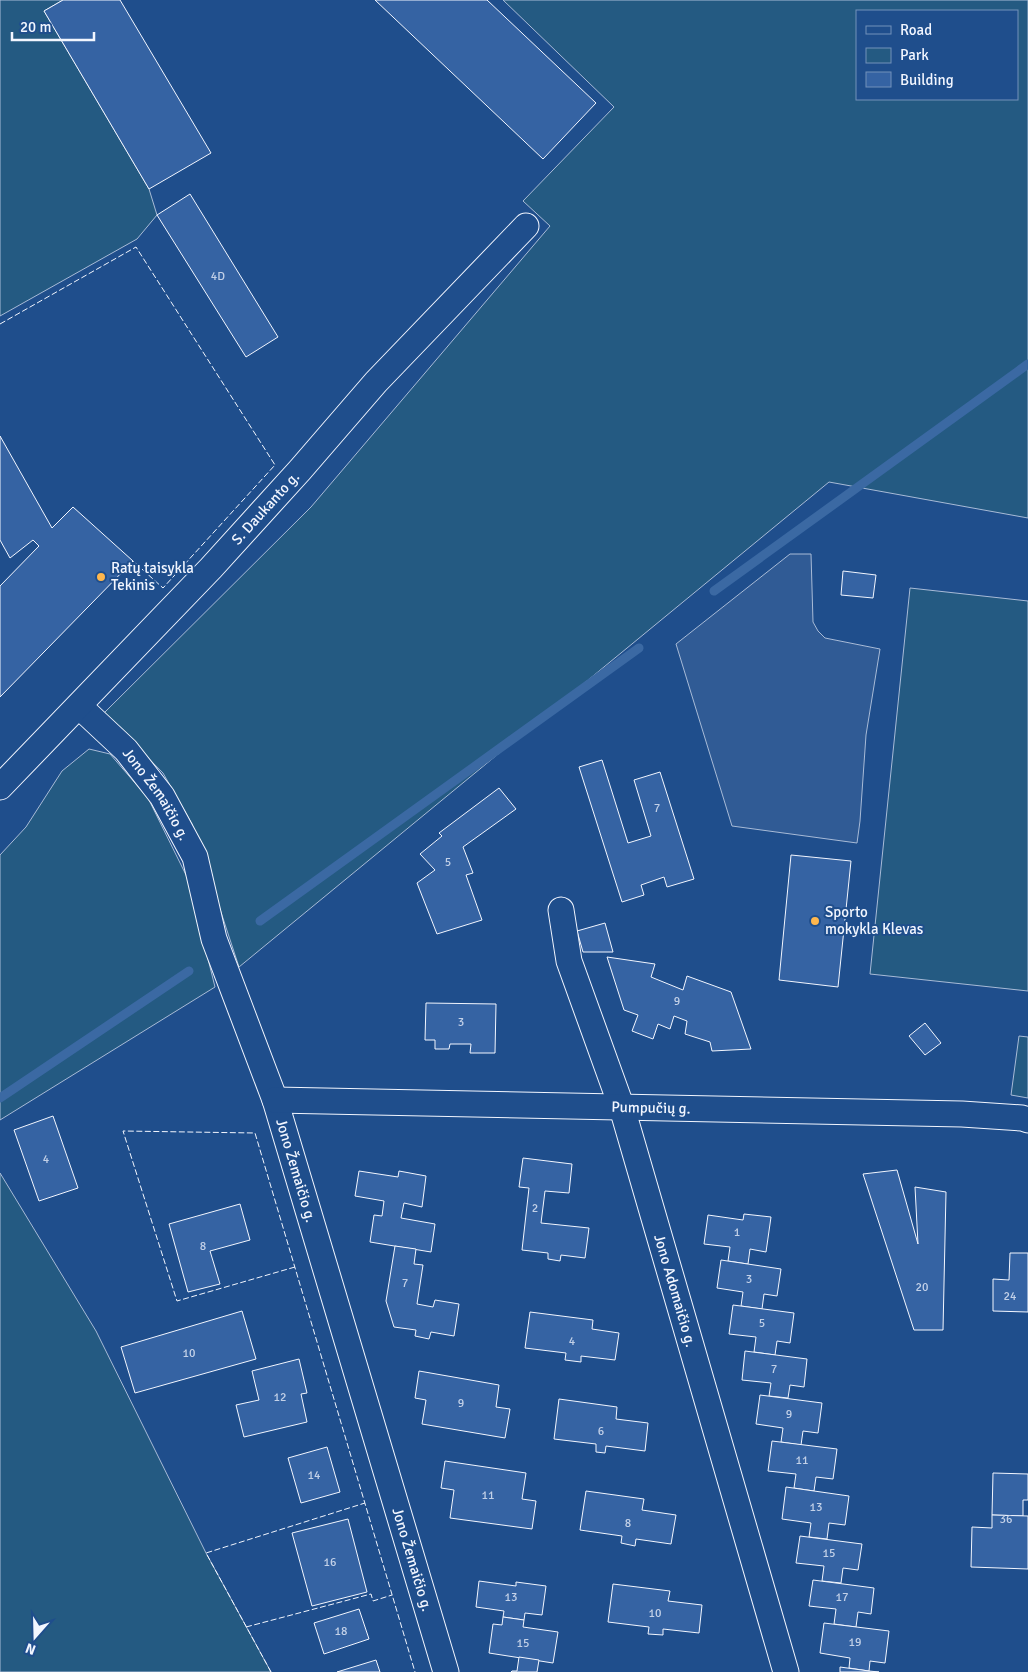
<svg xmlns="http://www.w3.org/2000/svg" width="1028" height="1672" font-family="Signika,sans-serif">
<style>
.green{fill:#245a82;stroke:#a8bbd7;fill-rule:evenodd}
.parking{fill:#305b95;stroke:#a8bbd7}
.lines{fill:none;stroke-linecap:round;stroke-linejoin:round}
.stream{stroke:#3b69a3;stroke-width:9}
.building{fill:#3563a3;stroke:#f2f6ff}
.minor-casing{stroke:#f2f6ff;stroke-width:27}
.minor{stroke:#1f4e8c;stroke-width:25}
.fence{stroke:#f2f6ff;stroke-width:1;stroke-dasharray:6 2.5;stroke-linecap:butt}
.poi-dot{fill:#ffb74d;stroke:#1f4e8c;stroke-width:2}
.labels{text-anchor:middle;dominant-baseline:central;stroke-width:4;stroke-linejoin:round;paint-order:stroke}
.number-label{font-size:12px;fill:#c3d1e8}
.street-label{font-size:15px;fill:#f2f6ff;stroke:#1f4e8c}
.poi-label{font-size:15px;fill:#f2f6ff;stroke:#1f4e8c;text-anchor:start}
</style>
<rect width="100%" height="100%" fill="#1f4e8c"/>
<g class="green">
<polygon points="0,0 63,0 44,11 149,189 157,215 137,239 0,316"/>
<path d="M503 0H1028V518L829 482 239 967 192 824 163 773 104 713 311 507 550 226 523 201 614 107ZM857 11H1017V99H857Z"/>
<polygon points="910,588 1028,601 1028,991 870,974"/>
<polygon points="89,749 110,754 148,798 188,879 215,987 0,1120 0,855 26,827 62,771"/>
<polygon points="1019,1036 1028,1037 1028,1098 1011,1095"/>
<polygon points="0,1173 96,1331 206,1553 271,1672 0,1672"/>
</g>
<polygon class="parking" points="790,554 811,554 813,622 818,631 825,638 880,649 866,735 860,821 857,843 732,826 676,644"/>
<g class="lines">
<g class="stream">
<polyline points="714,591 1028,364"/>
<polyline points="260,921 639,648"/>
<polyline points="0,1098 189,971"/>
</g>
</g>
<g class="building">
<polygon points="63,0 120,0 211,153 149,189 44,11"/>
<polygon points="375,0 487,0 596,103 543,159"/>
<polygon points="190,194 278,337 246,357 157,215"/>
<polygon points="0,436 52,528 73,507 133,561 0,697 0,586 39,546 33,540 10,558 0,540"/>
<polygon points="843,571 876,575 873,598 841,595"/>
<polygon points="602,760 628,843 651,836 634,780 660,772 694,879 667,887 664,877 641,885 644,895 622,902 579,767"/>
<polygon points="499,788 516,809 463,847 473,873 466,875 482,920 437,934 417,883 435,870 420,854 442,836 439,833"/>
<polygon points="791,855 851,861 838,987 779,980"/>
<polygon points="605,923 613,952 583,952 577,931"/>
<polygon points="607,957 655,964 651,977 683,990 687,976 731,992 751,1049 712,1051 710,1042 685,1034 687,1021 674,1016 670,1029 658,1024 653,1039 632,1031 638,1015 624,1010"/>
<polygon points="426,1003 496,1004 495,1053 470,1053 471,1044 450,1044 449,1049 435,1049 435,1040 425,1040"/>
<polygon points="925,1023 941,1043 925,1055 909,1036"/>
<polygon points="53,1116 78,1188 39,1201 14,1130"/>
<polygon points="523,1158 572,1164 569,1193 545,1191 541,1223 589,1228 585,1258 561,1255 560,1261 548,1259 548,1253 522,1250 529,1188 519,1187"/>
<polygon points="897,1170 918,1244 915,1187 946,1192 943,1330 914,1330 863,1174"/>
<polygon points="359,1171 398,1177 399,1171 426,1176 422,1207 404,1203 401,1218 435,1224 431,1252 370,1242 374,1215 382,1216 384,1201 355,1196"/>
<polygon points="240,1204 250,1240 210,1251 220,1284 188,1292 169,1224"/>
<polygon points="744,1214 771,1217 766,1252 750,1249 748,1264 728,1261 730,1247 704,1244 708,1215 743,1220"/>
<polygon points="395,1246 416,1249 414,1264 423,1265 417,1304 433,1307 435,1300 459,1304 454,1336 431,1332 429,1339 415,1336 416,1330 394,1327 386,1301"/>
<polygon points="1010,1253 1028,1253 1028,1312 993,1311 993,1279 1009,1280"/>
<polygon points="721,1260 781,1269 777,1296 764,1294 762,1309 741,1306 743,1292 717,1288"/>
<polygon points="733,1305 794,1313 790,1343 777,1341 775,1355 754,1352 756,1337 729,1334"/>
<polygon points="242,1311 256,1359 135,1393 121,1347"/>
<polygon points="530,1312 593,1320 592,1329 619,1333 615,1360 581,1356 581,1362 565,1360 566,1353 525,1348"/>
<polygon points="745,1351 807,1359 804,1387 790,1385 788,1398 769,1396 771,1383 742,1380"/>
<polygon points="299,1359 307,1393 301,1394 307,1422 244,1437 236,1405 259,1400 252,1371"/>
<polygon points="419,1371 499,1385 496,1407 510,1409 505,1438 422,1424 426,1400 415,1398"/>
<polygon points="760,1395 822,1403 818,1433 803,1431 801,1445 781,1442 783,1428 756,1424"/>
<polygon points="559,1399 617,1407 616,1419 648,1423 645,1451 606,1446 605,1453 596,1452 596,1444 554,1439"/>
<polygon points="772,1441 837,1449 833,1479 816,1477 814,1491 794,1488 796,1474 768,1471"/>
<polygon points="327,1447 340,1492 301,1503 288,1458"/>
<polygon points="445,1461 526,1473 522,1499 536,1501 532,1529 450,1518 454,1490 441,1488"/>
<polygon points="993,1473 1028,1474 1028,1500 1023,1500 1023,1516 992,1515"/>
<polygon points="786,1487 849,1496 845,1525 829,1523 827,1539 809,1537 811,1523 782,1519"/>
<polygon points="586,1491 644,1499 642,1510 676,1515 671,1544 636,1539 635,1546 621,1543 622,1536 580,1530"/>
<polygon points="992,1515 1028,1516 1028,1569 971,1567 972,1527 992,1528"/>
<polygon points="348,1519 367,1592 312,1606 292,1533"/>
<polygon points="800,1536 862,1544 858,1570 843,1568 841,1583 822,1581 824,1566 796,1563"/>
<polygon points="813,1580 874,1588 871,1614 858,1612 856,1627 834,1624 836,1609 809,1606"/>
<polygon points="479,1581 516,1586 516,1582 546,1586 542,1615 525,1613 524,1620 503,1617 504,1611 476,1607"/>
<polygon points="613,1584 670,1591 668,1601 702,1605 699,1633 663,1629 663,1635 648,1634 649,1627 608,1622"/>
<polygon points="359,1609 369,1639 324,1654 314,1623"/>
<polygon points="503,1617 524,1620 523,1627 558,1632 553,1663 489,1653 493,1624 502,1625"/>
<polygon points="824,1623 889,1631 885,1663 870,1661 869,1671 849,1668 850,1658 820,1653"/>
<polygon points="519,1657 539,1660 537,1672 511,1672 512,1671 517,1671"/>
<polygon points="376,1660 380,1672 337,1672"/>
<polygon points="840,1667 869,1671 879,1672 840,1672"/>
</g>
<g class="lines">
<defs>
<g id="minor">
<path id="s1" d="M79 706 126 750 162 796 195 857 214 939 275 1100 446 1672"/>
<path id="s2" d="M0 787 211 568 300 470 376 382 526 226"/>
<path id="s3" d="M561 910 569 961 622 1108 786 1672"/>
<path id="s4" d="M275 1100 962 1114 1022 1118 1028 1120"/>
</g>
</defs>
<use href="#minor" class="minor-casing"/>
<use href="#minor" class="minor"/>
<g class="fence">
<polyline points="0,324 136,247 275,465 163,588 133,561"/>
<polyline points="295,1267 177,1301 123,1131 255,1133 415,1672"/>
<polyline points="246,1627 371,1594 373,1601 392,1595"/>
<polyline points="271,1672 206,1553 365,1503"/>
</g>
</g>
<g class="poi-dot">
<circle cx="101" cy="577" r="5"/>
<circle cx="815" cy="921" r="5"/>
</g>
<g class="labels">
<g class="number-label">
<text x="218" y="276">4D</text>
<text x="657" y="808">7</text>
<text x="448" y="862">5</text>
<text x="677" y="1001">9</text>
<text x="461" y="1022">3</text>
<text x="46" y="1159">4</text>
<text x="535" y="1208">2</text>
<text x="737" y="1232">1</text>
<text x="203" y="1246">8</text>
<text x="749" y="1279">3</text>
<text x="405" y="1283">7</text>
<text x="922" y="1287">20</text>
<text x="1010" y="1296">24</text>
<text x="762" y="1323">5</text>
<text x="572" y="1341">4</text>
<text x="189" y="1353">10</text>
<text x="774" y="1369">7</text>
<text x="280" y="1397">12</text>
<text x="461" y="1403">9</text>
<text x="789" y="1414">9</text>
<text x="601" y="1431">6</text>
<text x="802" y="1460">11</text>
<text x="314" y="1475">14</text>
<text x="488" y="1495">11</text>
<text x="816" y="1507">13</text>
<text x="1006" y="1519">36</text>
<text x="628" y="1523">8</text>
<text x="829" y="1553">15</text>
<text x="330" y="1562">16</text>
<text x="511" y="1597">13</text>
<text x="842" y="1597">17</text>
<text x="655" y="1613">10</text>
<text x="341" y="1631">18</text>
<text x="855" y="1642">19</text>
<text x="523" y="1643">15</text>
</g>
<g class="street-label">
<text stroke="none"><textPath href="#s2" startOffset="385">S. Daukanto g.</textPath></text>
<text stroke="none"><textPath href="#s1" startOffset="118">Jono Žemaičio g.</textPath></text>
<text stroke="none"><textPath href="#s4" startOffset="376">Pumpučių g.</textPath></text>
<text stroke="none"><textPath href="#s1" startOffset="522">Jono Žemaičio g.</textPath></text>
<text stroke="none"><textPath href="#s3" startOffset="398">Jono Adomaičio g.</textPath></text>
<text stroke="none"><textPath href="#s1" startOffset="928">Jono Žemaičio g.</textPath></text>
</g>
<g class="poi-label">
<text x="111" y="568">Ratų taisykla<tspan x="111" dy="17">Tekinis</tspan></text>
<text x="825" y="912">Sporto<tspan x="825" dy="17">mokykla Klevas</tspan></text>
</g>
</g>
<rect x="856" y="10" width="162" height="90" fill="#1f4e8c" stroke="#7391ba"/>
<rect x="866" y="26" width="25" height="8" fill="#1f4e8c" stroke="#7391ba"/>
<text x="900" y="35" font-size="15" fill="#f2f6ff">Road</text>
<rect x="866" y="48" width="25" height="15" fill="#245a82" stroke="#7391ba"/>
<text x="900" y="60" font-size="15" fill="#f2f6ff">Park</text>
<rect x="866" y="72" width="25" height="15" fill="#3563a3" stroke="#7391ba"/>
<text x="900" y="85" font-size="15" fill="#f2f6ff">Building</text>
<g transform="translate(35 1637) rotate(200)" stroke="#1f4e8c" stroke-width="4" paint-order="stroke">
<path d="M0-4L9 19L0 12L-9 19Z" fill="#f2f6ff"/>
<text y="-8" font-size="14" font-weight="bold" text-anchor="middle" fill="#f2f6ff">N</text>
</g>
<path d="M12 32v8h82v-8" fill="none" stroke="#f2f6ff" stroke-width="2.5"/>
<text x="20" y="32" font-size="15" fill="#f2f6ff" stroke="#1f4e8c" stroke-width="4" paint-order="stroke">20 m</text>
</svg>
